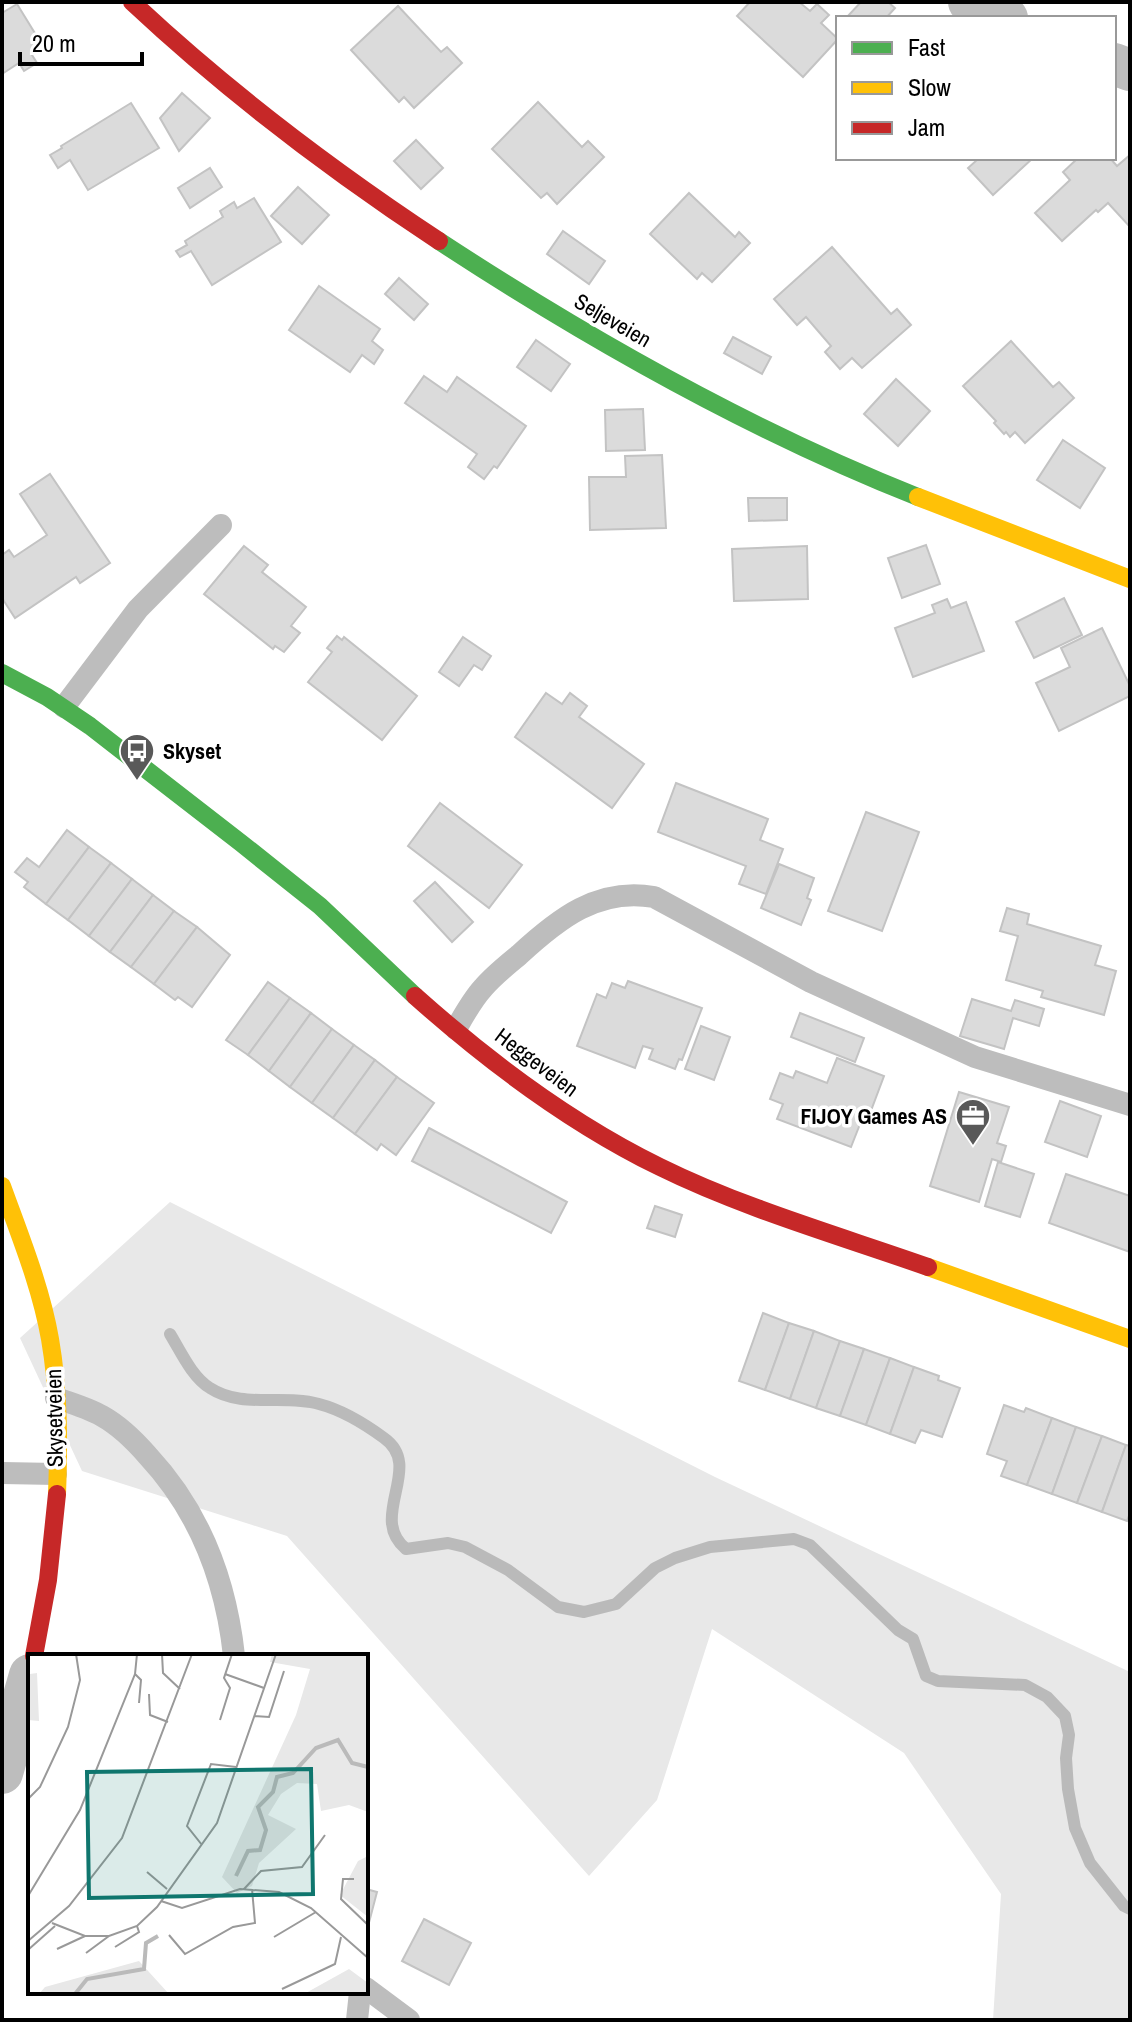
<svg xmlns="http://www.w3.org/2000/svg" width="1132" height="2022" font-family="'Archivo Narrow',sans-serif">
<style>
.green{fill:#e8e8e8}
.lines{fill:none;stroke-linecap:round;stroke-linejoin:round}
.stream{stroke:#bababa;stroke-width:12}
.building{fill:#dbdbdb;stroke:#c3c3c3;stroke-width:2}
.lane{stroke:#bdbdbd;stroke-width:22}
.street{stroke:#bdbdbd;stroke-width:42}
.fast{stroke:#4caf50;stroke-width:18}
.slow{stroke:#ffc107;stroke-width:18}
.jam{stroke:#c62828;stroke-width:18}
.labels{text-anchor:middle;dominant-baseline:central;stroke-width:7;stroke-linejoin:round;paint-order:stroke}
.street-label{font-size:22px;fill:#000;stroke:#fff}
.poi-label{font-size:22px;font-weight:bold;fill:#000;stroke:#fff;text-anchor:start}
.inset-river{fill:none;stroke:#bababa;stroke-width:4}
.inset-road{fill:none;stroke:#999;stroke-width:2}
.view{fill:#0f766e;fill-opacity:0.15;stroke:#0f766e;stroke-width:4}
.inset-edge{fill:none;stroke:#000;stroke-width:4}
</style>
<rect width="100%" height="100%" fill="#fff"/>
<polygon class="green" points="170,1202 715,1477 1130,1672 1130,2020 993,2020 1001,1894 904,1753 712,1629 657,1800 589,1876 287,1536 82,1471 20,1338"/>
<g class="lines">
<path class="stream" d="M170 1334C181 1352 192 1377 210 1388 242 1409 283 1394 319 1404 342 1410 365 1424 384 1438 425 1467 367 1517 406 1549L448 1543 465 1547 508 1570 558 1607 584 1612 616 1604 655 1568 675 1558 710 1547 794 1539 810 1545 898 1630 913 1639 926 1676 938 1681 1025 1685 1047 1697 1065 1716 1069 1735 1066 1758 1068 1789 1075 1828 1090 1863 1124 1906 1130 1909"/>
</g>
<g class="building">
<polygon points="750,2 799,2 810,11 817,4 829,15 821,23 838,39 803,77 737,16"/>
<polygon points="861,2 888,2 895,8 886,18 846,18"/>
<polygon points="17,4 44,48 32,55 37,63 24,71 19,63 2,74 2,13"/>
<polygon points="398,6 441,52 447,47 462,63 414,108 404,97 399,102 351,50"/>
<polygon points="182,93 210,118 179,151 160,118"/>
<polygon points="538,102 582,147 588,141 604,157 557,204 547,193 541,198 492,149"/>
<polygon points="131,103 159,148 88,190 70,160 58,168 50,155 62,148 61,146"/>
<polygon points="416,140 443,168 421,189 394,161"/>
<polygon points="1130,155 1130,227 1108,203 1098,212 1096,210 1062,241 1035,213 1070,180 1063,172 1078,158 1110,158 1117,166"/>
<polygon points="975,158 1033,158 993,195 968,168 977,160"/>
<polygon points="210,168 222,187 190,208 178,188"/>
<polygon points="298,187 329,215 302,244 271,216"/>
<polygon points="689,193 735,237 739,232 750,243 712,282 702,273 697,279 650,234"/>
<polygon points="254,198 281,242 212,285 191,251 180,257 176,251 187,245 185,241 223,217 220,211 234,202 237,208"/>
<polygon points="563,231 605,261 589,284 547,254"/>
<polygon points="832,247 891,314 897,309 911,325 862,368 852,358 840,369 825,352 831,346 806,317 797,325 774,299"/>
<polygon points="399,278 428,304 414,320 385,294"/>
<polygon points="319,286 380,329 372,341 383,350 374,364 362,355 350,372 289,330"/>
<polygon points="733,337 771,357 762,374 724,353"/>
<polygon points="536,340 570,364 551,391 517,367"/>
<polygon points="1011,341 1053,387 1059,382 1074,398 1025,443 1015,432 1010,437 1006,432 1004,434 994,423 996,421 963,386"/>
<polygon points="424,376 447,392 457,377 526,426 497,468 494,466 484,479 468,467 477,454 405,403"/>
<polygon points="896,379 930,411 898,446 864,414"/>
<polygon points="643,409 645,450 606,451 605,410"/>
<polygon points="1063,440 1105,468 1080,508 1037,480"/>
<polygon points="662,455 666,528 590,530 589,477 626,477 625,456"/>
<polygon points="50,474 110,563 80,583 76,577 15,618 2,598 2,555 9,550 14,557 47,535 20,494"/>
<polygon points="748,498 787,498 787,520 749,521"/>
<polygon points="926,545 940,584 902,598 888,558"/>
<polygon points="244,546 268,565 262,572 306,607 291,626 300,633 284,652 275,646 273,649 204,594"/>
<polygon points="807,546 808,599 734,601 732,549"/>
<polygon points="1064,598 1082,635 1034,658 1016,622"/>
<polygon points="947,599 951,608 966,602 984,651 913,677 895,628 935,613 932,605"/>
<polygon points="1102,628 1130,686 1130,696 1059,731 1036,683 1070,667 1061,648"/>
<polygon points="337,636 342,640 344,637 417,696 382,740 308,682 332,652 327,648"/>
<polygon points="463,637 491,656 482,670 474,665 459,686 439,672"/>
<polygon points="546,693 562,704 570,693 587,706 579,717 644,764 612,808 515,737"/>
<polygon points="676,783 768,819 760,840 783,849 766,894 739,884 746,866 658,832"/>
<polygon points="440,803 522,865 489,908 408,846"/>
<polygon points="866,812 919,832 882,931 828,911"/>
<polygon points="67,830 89,847 46,904 24,887 28,882 15,872 27,858 39,867"/>
<polygon points="89,847 111,863 68,920 46,904"/>
<polygon points="111,863 132,879 89,936 68,920"/>
<polygon points="779,864 814,878 807,898 811,900 801,925 761,908"/>
<polygon points="132,879 153,895 110,952 89,936"/>
<polygon points="435,882 473,922 452,942 414,901"/>
<polygon points="153,895 174,911 131,967 110,952"/>
<polygon points="1007,908 1029,914 1027,924 1101,946 1095,965 1116,971 1104,1015 1041,997 1043,991 1006,980 1018,936 1000,931"/>
<polygon points="174,911 197,927 154,984 131,967"/>
<polygon points="197,927 230,955 192,1007 178,997 175,1000 154,984"/>
<polygon points="628,981 702,1008 682,1060 679,1059 675,1069 649,1059 653,1049 643,1046 635,1068 577,1046 597,994 606,998 612,983 625,988"/>
<polygon points="268,982 290,998 248,1055 226,1040"/>
<polygon points="290,998 311,1013 269,1071 248,1055"/>
<polygon points="972,999 1011,1011 1015,1000 1044,1009 1039,1026 1013,1018 1004,1049 960,1036"/>
<polygon points="311,1013 332,1029 290,1087 269,1071"/>
<polygon points="800,1013 864,1038 855,1062 791,1037"/>
<polygon points="701,1026 730,1037 714,1080 685,1069"/>
<polygon points="332,1029 354,1045 312,1103 290,1087"/>
<polygon points="354,1045 375,1060 333,1118 312,1103"/>
<polygon points="837,1058 884,1076 869,1116 864,1114 851,1147 777,1119 783,1104 770,1099 780,1073 793,1078 796,1071 827,1083"/>
<polygon points="375,1060 397,1077 355,1134 333,1118"/>
<polygon points="397,1077 434,1103 396,1155 381,1144 377,1150 355,1134"/>
<polygon points="959,1092 1009,1107 997,1143 1006,1146 1001,1162 992,1159 979,1202 930,1186"/>
<polygon points="1060,1101 1101,1116 1087,1157 1045,1142"/>
<polygon points="429,1128 567,1202 551,1233 412,1161"/>
<polygon points="998,1162 1034,1174 1020,1217 985,1206"/>
<polygon points="1066,1174 1130,1196 1130,1252 1049,1223"/>
<polygon points="655,1206 682,1215 675,1237 647,1228"/>
<polygon points="763,1313 789,1323 765,1390 739,1381"/>
<polygon points="789,1323 814,1331 790,1399 765,1390"/>
<polygon points="814,1331 840,1341 816,1408 790,1399"/>
<polygon points="840,1341 864,1349 840,1416 816,1408"/>
<polygon points="864,1349 890,1358 866,1425 840,1416"/>
<polygon points="890,1358 914,1367 890,1434 866,1425"/>
<polygon points="914,1367 939,1376 938,1380 960,1388 942,1437 921,1430 915,1443 890,1434"/>
<polygon points="1004,1405 1024,1412 1026,1408 1052,1418 1027,1485 1001,1476 1007,1461 987,1454"/>
<polygon points="1052,1418 1076,1427 1052,1494 1027,1485"/>
<polygon points="1076,1427 1102,1436 1077,1503 1052,1494"/>
<polygon points="1102,1436 1126,1445 1102,1512 1077,1503"/>
<polygon points="1126,1445 1130,1446 1130,1513 1127,1521 1102,1512"/>
<polygon points="366,1889 377,1892 366,1934"/>
<polygon points="424,1919 471,1943 449,1985 402,1961"/>
</g>
<g class="lines">
<g class="lane">
<polyline points="64,707 138,609 221,525"/>
<path d="M456 1029C464 1015 472 1000 483 988 493 976 507 965 519 955 558 919 598 887 654 897L811 982 975 1057 1130 1105"/>
<path d="M56 1398C71 1403 88 1408 102 1416 120 1426 135 1441 148 1456 200 1512 226 1581 234 1656"/>
<polyline points="2,1473 56,1474"/>
<polyline points="366,1988 409,2020"/>
<polyline points="357,2020 360,1992"/>
</g>
<g class="street">
<polyline points="969,2 1007,18"/>
<polyline points="1114,64 1130,70"/>
<polyline points="2,1773 30,1675"/>
</g>
<g class="fast">
<path d="M439 241C590 340 749 430 918 497"/>
<polyline points="2,673 47,697 90,726 241,843 320,906 415,996"/>
</g>
<g class="slow">
<polyline points="918,497 1130,579"/>
<path d="M2 1186C20 1236 41 1287 50 1339 59 1391 59 1442 57 1494"/>
<polyline points="928,1267 1130,1339"/>
</g>
<g class="jam">
<path d="M132 2C227 91 330 169 439 241"/>
<path d="M415 996C489 1062 570 1123 660 1167 743 1208 840 1236 928 1267"/>
<polyline points="34,1656 48,1580 57,1494"/>
</g>
</g>
<defs>
<symbol id="bus-pin" viewBox="-11 -11 22 30"><path d="M0 17L-7.5 6A9.5 9.5 0 1 1 7.5 6Z" fill="#595959" stroke="#fff"/><path d="M-5-6H5V4H4V6H2V4H-2V6H-4V4H-5ZM-3.5-4V0h7V-4ZM-3.5 1.2v1.5H-2V1.2ZM2 1.2v1.5H3.5V1.2Z" fill="#fff"/></symbol>
<symbol id="office-pin" viewBox="-11 -11 22 30"><path d="M0 17L-7.5 6A9.5 9.5 0 1 1 7.5 6Z" fill="#595959" stroke="#fff"/><path d="M-6-3h4V-5.5h4V-3h4V5H-6ZM-1-4.5V-3h2v-1.5ZM-6 0V1H6V0Z" fill="#fff"/></symbol>
</defs>
<g fill-rule="evenodd">
<use href="#bus-pin" x="117" y="731" width="40" height="54"/>
<use href="#office-pin" x="953" y="1096" width="40" height="54"/>
</g>
<g class="labels">
<g class="street-label">
<text transform="translate(613 320) rotate(30)">Seljeveien</text>
<text transform="translate(537 1062) rotate(37)">Heggeveien</text>
<text transform="translate(54 1418) rotate(-91)">Skysetveien</text>
</g>
<g class="poi-label">
<text x="163" y="751">Skyset</text>
<text x="947" y="1116" text-anchor="end">FIJOY Games AS</text>
</g>
</g>
<g transform="translate(28 1654)">
<rect width="340" height="340" fill="#fff"/>
<path d="M244 0H340V158L321 151 293 157 289 130 269 129 253 140 240 161 268 175 231 209 224 232 209 239 194 223 268 61 282 15 242 8ZM0 10 2 20 9 19 11 67 0 66ZM340 202V263L312 241 330 207ZM111 307 141 340H11L17 333ZM321 315 340 329V340H276Z" fill="#e8e8e8"/>
<path class="inset-river" d="M208 222 220 197 232 196 238 176 230 153 245 138 249 123 265 119 288 94 310 86 324 109 340 113M47 340 59 325 116 315 118 289 130 282"/>
<path class="inset-road" d="M134 0 135 19 152 35M107 20 113 26 111 49M197 20 236 34M121 40 122 61 140 68M226 62 241 63 256 17M192 66 202 34 196 24 204 0M0 145 12 133 40 73 52 26 48 0M174 191 159 172 183 110 208 113M119 218 139 235M326 225H315L313 245 340 271M216 235 233 217 274 213 297 181M0 242 52 156 107 20 109 0M133 247 154 254 212 235 251 238 283 254 340 304M24 269 57 282H81L109 272 129 253 189 169 248 0M141 281 157 300 205 273 227 269 224 235M246 283 288 258M0 287 41 252 94 184 164 0M87 293 111 278 109 272M1 295 27 272M29 295 57 282M58 299 81 282M254 335 307 310 313 283"/>
<path class="view" d="M283 115 285 240 61 244 59 118Z"/>
<rect width="340" height="340" class="inset-edge"/>
</g>
<rect width="1132" height="2022" fill="none" stroke="#000000" stroke-width="8"/>
<rect x="836" y="16" width="280" height="144" fill="#ffffff" stroke="#999999" stroke-width="2"/>
<rect x="852" y="42" width="40" height="12" fill="#4caf50" stroke="#999999" stroke-width="2"/>
<text x="908" y="56" font-size="24" fill="#000000">Fast</text>
<rect x="852" y="82" width="40" height="12" fill="#ffc107" stroke="#999999" stroke-width="2"/>
<text x="908" y="96" font-size="24" fill="#000000">Slow</text>
<rect x="852" y="122" width="40" height="12" fill="#c62828" stroke="#999999" stroke-width="2"/>
<text x="908" y="136" font-size="24" fill="#000000">Jam</text>
<path d="M20 52v12h122v-12" fill="none" stroke="#000000" stroke-width="4"/>
<text x="32" y="52" font-size="24" fill="#000000" stroke="#ffffff" stroke-width="6" paint-order="stroke">20 m</text>
</svg>
